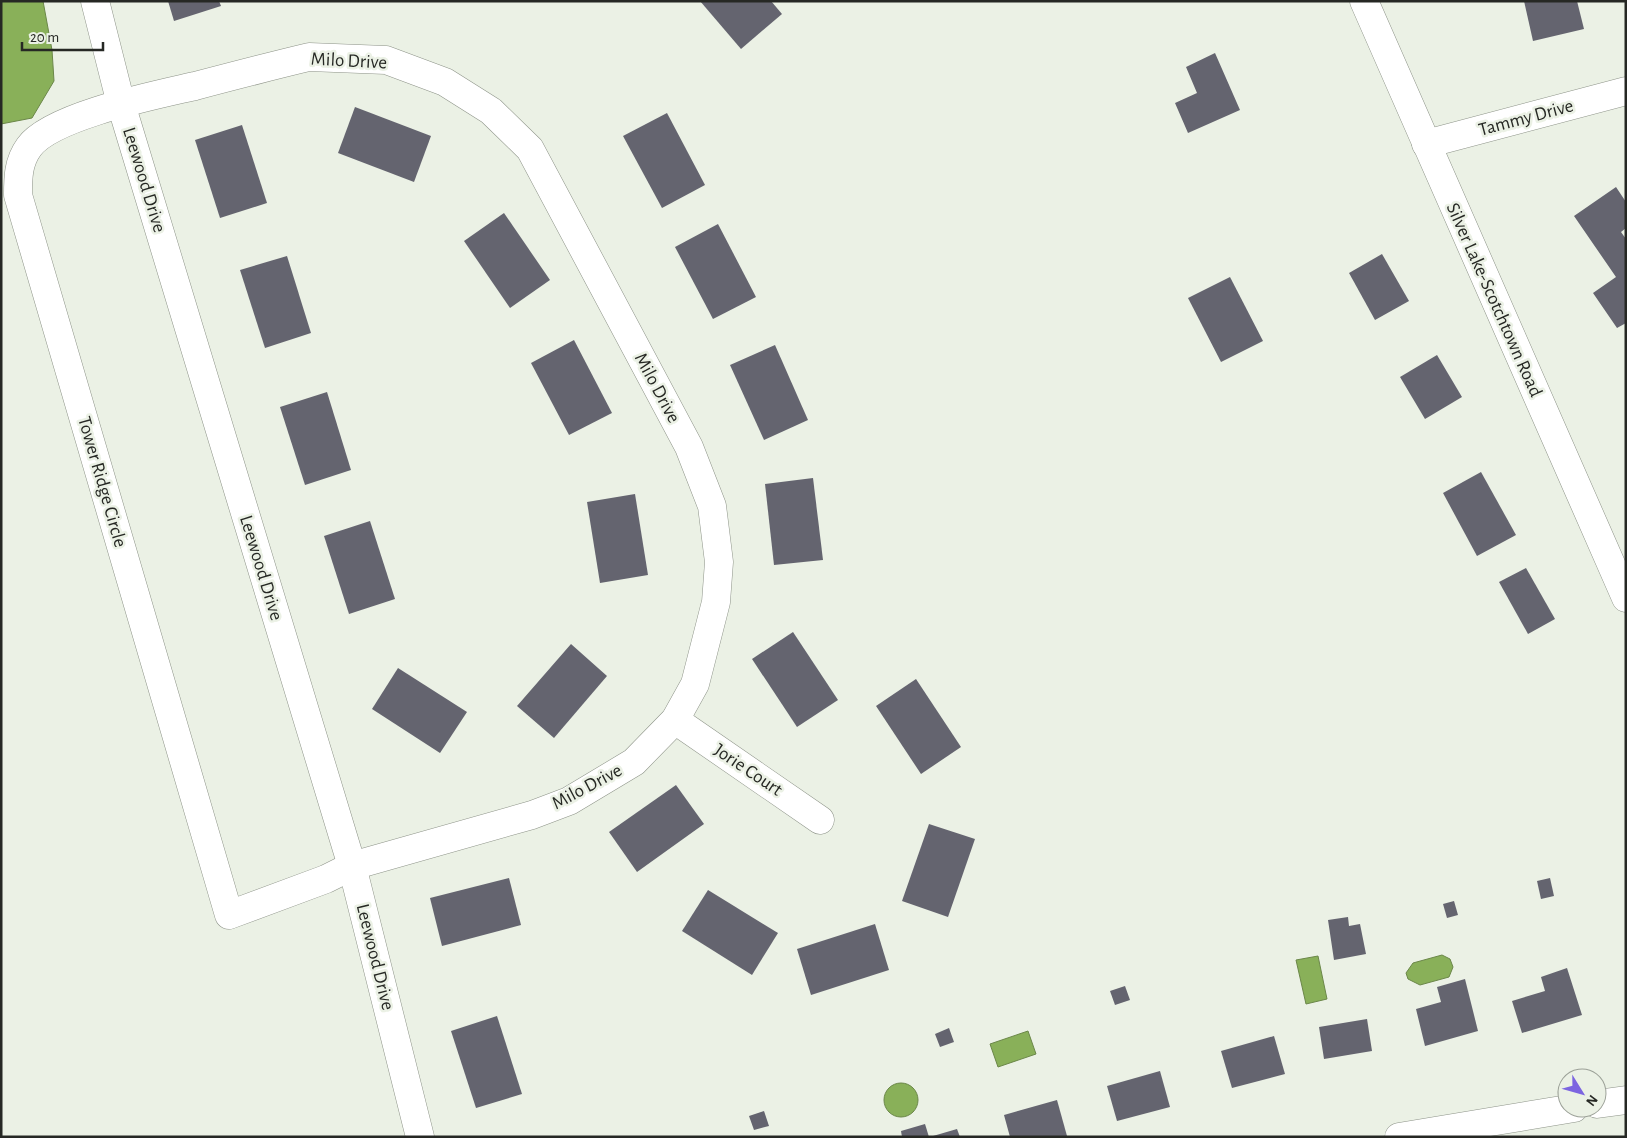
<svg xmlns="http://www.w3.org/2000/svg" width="1627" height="1138" font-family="'Alegreya Sans',sans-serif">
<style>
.water{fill:#89b059;stroke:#6b8749}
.building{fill:#64646f}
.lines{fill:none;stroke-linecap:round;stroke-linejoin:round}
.minor-casing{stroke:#8d9388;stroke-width:29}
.minor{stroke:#fff;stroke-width:28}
.labels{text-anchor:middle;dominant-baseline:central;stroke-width:5;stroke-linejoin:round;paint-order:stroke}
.street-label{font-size:19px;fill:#262824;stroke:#ebf1e5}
</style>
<rect width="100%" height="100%" fill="#ebf1e5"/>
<g class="water">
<polygon points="1,1 43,1 52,50 54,81 32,118 1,124"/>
<polygon points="1442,955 1450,959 1453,967 1449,977 1420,985 1408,979 1406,973 1413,963"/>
<polygon points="1318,956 1327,999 1306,1004 1296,960"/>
<polygon points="1028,1031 1036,1054 998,1067 990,1044"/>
<circle cx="901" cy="1100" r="17"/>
</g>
<g class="building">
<polygon points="168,1 219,1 221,6 174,21"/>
<polygon points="700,1 771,1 782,14 741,49"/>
<polygon points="1524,1 1577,1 1584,29 1533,41"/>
<polygon points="1215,53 1240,110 1188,133 1175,103 1197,93 1186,67"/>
<polygon points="355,107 431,136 414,182 338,153"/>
<polygon points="667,113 705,185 662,208 623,136"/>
<polygon points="242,125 267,203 220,218 195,140"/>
<polygon points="1616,187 1626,202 1626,228 1621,232 1626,239 1626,323 1617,328 1593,293 1616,277 1574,216"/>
<polygon points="504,213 550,280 510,308 464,241"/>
<polygon points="718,224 756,297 713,319 675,247"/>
<polygon points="1382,254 1409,301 1375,320 1349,273"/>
<polygon points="287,256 311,333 265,348 240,270"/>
<polygon points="1230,277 1263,341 1221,362 1188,298"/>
<polygon points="574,340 612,413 569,435 531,363"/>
<polygon points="775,345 808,420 764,440 730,365"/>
<polygon points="1437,355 1462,397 1425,419 1400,377"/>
<polygon points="327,392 351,470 305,485 280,407"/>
<polygon points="1481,472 1516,535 1477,556 1443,493"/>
<polygon points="813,478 823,560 774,565 765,484"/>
<polygon points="635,494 648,575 600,583 587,502"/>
<polygon points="370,521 395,599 349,614 324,536"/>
<polygon points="1526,568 1555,619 1528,634 1499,582"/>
<polygon points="793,632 838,700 797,727 752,659"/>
<polygon points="571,644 607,676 554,738 517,706"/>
<polygon points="398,668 467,712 440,753 372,709"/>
<polygon points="916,679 961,747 921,774 876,706"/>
<polygon points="676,785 704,824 637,872 609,832"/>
<polygon points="929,824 975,839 948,917 902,901"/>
<polygon points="509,878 521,925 442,946 430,898"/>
<polygon points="1550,878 1554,896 1541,899 1537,881"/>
<polygon points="708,890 778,933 752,975 682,931"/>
<polygon points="1454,901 1458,915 1447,918 1443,904"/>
<polygon points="1348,917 1349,926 1360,924 1366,954 1334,960 1328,920"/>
<polygon points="875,924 889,970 811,995 797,949"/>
<polygon points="1567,968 1582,1015 1522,1033 1512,1001 1545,991 1541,977"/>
<polygon points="1465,979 1478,1031 1425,1046 1416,1009 1441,1002 1437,987"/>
<polygon points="1125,986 1130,1000 1115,1005 1110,991"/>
<polygon points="497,1016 522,1094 476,1108 451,1031"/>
<polygon points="1367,1019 1372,1051 1324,1059 1319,1027"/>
<polygon points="949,1028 954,1042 940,1047 935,1034"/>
<polygon points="1274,1036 1285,1074 1232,1088 1221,1051"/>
<polygon points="1160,1071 1170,1107 1117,1121 1107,1086"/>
<polygon points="1057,1100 1067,1136 1010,1137 1004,1115"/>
<polygon points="764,1111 769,1126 754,1130 749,1116"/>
<polygon points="925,1124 929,1137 902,1137 901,1131"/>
<polygon points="957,1129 960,1137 933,1137 933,1136"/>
</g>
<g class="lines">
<defs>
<g id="minor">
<polyline points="95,1 121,104 352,866 420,1137"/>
<polyline points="1364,1 1626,598"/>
<path d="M309 57 386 60 445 82 491 111 530 149 689 447 712 506 719 562 716 602 695 684 675 720 634 762 569 801 532 815 352 866 326 879 229 915 18 195C18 178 18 162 29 147 51 116 156 95 195 86 233 76 271 66 309 57Z"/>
<polyline points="1426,144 1626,91"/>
<polyline points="675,720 820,820"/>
<polyline points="1597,1104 1626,1100"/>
<polyline points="1399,1137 1574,1108"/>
</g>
</defs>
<use href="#minor" class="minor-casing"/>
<use href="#minor" class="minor"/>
</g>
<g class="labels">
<g class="street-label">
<text transform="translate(349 61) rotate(3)">Milo Drive</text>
<text transform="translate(1526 118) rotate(-15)">Tammy Drive</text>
<text transform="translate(144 180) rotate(73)">Leewood Drive</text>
<text transform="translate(1494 300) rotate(66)">Silver Lake-Scotchtown Road</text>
<text transform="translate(657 388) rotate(62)">Milo Drive</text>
<text transform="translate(102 482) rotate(74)">Tower Ridge Circle</text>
<text transform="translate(261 568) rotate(73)">Leewood Drive</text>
<text transform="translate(748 770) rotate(34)">Jorie Court</text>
<text transform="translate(587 787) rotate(-28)">Milo Drive</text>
<text transform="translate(375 957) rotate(76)">Leewood Drive</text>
</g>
</g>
<rect width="1627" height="1138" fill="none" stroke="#262824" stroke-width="5"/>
<g transform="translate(1582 1093) rotate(127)"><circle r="24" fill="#ebf1e5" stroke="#9ca198"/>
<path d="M0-4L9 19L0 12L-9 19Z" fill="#7c65e0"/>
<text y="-8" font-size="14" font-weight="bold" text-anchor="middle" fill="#262824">N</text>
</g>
<path d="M22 42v8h81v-8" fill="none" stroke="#262824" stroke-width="2.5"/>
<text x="30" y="42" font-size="15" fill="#262824" stroke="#ebf1e5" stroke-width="4" paint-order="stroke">20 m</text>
</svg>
